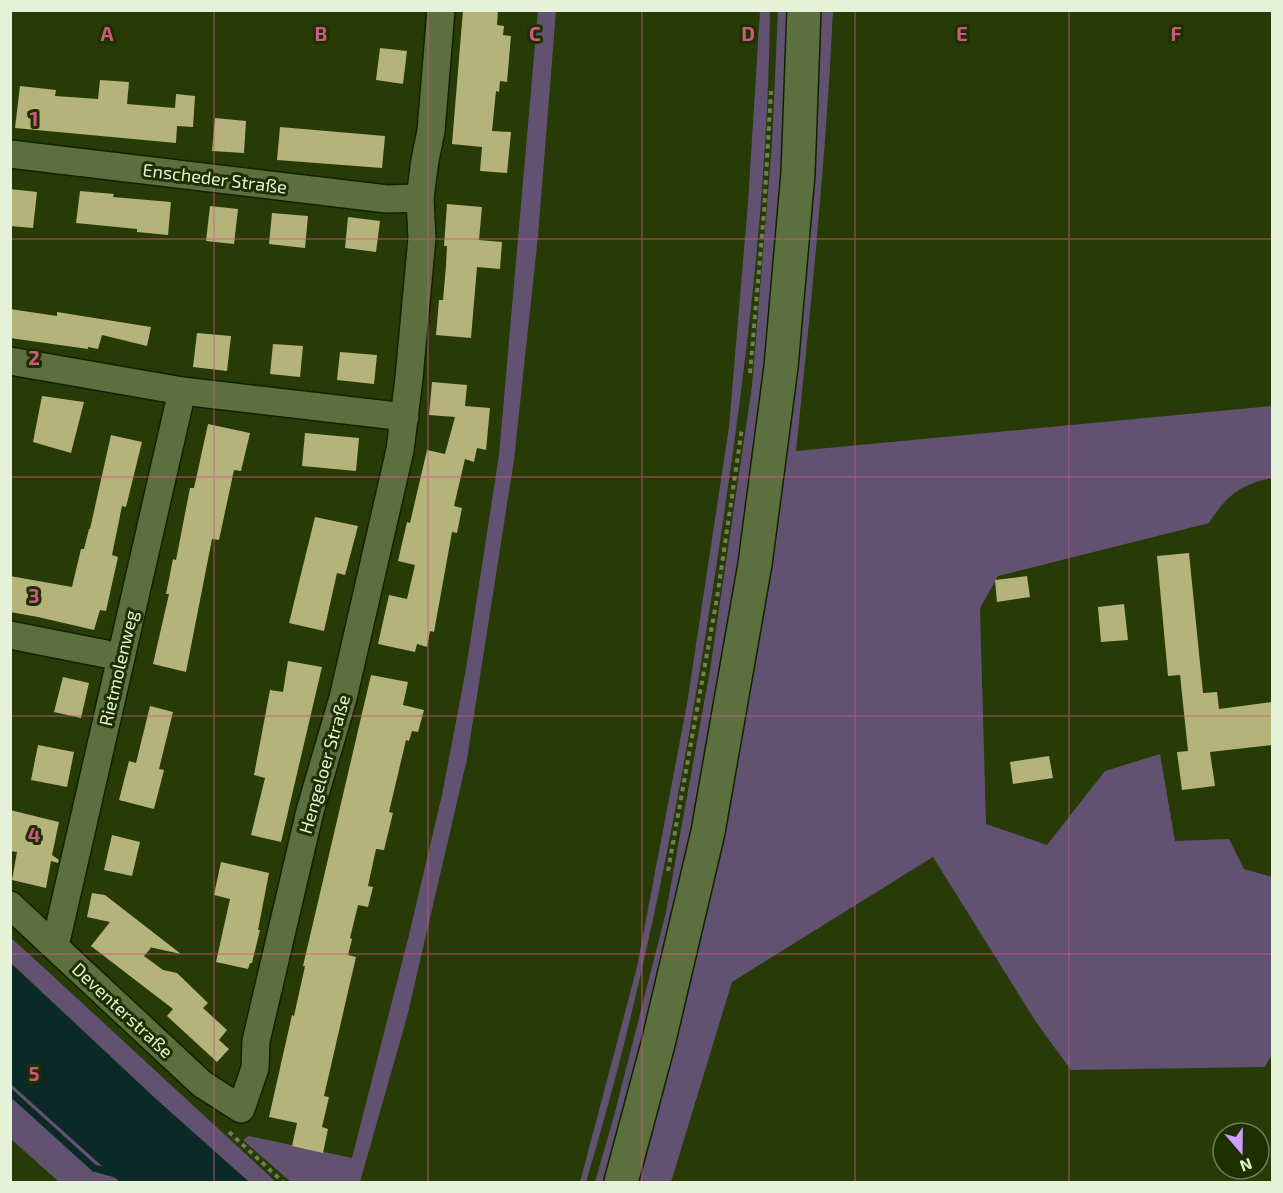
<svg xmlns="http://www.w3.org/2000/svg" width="1283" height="1193" font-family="'Exo 2',sans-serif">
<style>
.green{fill:#625272}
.water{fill:#0b2927}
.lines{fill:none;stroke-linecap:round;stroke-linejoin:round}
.stream{stroke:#0b2927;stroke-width:7}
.building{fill:#b4b37a}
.minor-casing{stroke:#132000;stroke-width:30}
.secondary-casing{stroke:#132000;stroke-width:36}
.path{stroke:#718157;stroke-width:4;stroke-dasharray:4.5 4.5;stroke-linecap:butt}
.minor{stroke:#5c703f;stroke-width:27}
.secondary{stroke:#5c703f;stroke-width:33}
.grid{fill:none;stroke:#cd5980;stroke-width:1.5;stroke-opacity:0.55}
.labels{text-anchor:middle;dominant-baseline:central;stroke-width:6;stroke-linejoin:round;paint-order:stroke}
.street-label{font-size:18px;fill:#e6f2d7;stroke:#1e2f00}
.grid-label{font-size:20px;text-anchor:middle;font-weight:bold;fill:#cd5980;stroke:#1e2f00;stroke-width:6;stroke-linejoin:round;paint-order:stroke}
</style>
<rect width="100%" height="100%" fill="#283a06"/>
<g class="green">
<polygon points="538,11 556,11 538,236 514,460 467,759 407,1017 360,1182 291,1182 243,1140 249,1136 352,1158 409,935 442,795 466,669 499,455"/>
<path d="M760 11H770C768 202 743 392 714 581 683 783 645 986 586 1182H580L637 967 687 704 729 427 748 203Z"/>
<polygon points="778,11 795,11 774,331 719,716 611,1182 595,1182 614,1116 666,912 710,670 752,386 772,144"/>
<path d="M818 11H833C826 158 811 305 796 451L1272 406V478C1241 484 1226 496 1209 523L998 576 980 608 986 824 1047 845 1105 771 1160 754 1175 841 1229 839 1244 869 1272 877V1054L1265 1067 1071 1070 1036 1022 933 857 732 982 671 1182H638L651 1139 718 852Z"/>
<polygon points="10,937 42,966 276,1182 249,1182 157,1100 11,963"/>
<polygon points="11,1084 120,1182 59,1182 11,1139"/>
</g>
<polygon class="water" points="10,963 157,1100 249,1182 120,1182 11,1084"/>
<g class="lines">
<polyline class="stream" points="10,1092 94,1168 116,1174"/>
</g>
<g class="building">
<polygon points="463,10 498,10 497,25 504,26 503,35 511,36 507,82 500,81 499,92 496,91 492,131 511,132 507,173 480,171 482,147 452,144"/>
<polygon points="380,48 407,51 403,84 376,80"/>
<polygon points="100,80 129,82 127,104 175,108 176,94 195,96 193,127 177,126 176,143 15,128 20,86 56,90 55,96 98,99"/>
<polygon points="215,118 246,121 244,153 212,151"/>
<polygon points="280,127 385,136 382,168 277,160"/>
<polygon points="10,189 37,192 33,228 10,226"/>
<polygon points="80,191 114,194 113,197 171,202 168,235 137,232 137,229 76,223"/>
<polygon points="447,204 482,207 479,240 502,242 500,269 477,267 471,338 436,335 439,300 443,300 446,266 447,246 444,246"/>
<polygon points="210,206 238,209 234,244 206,241"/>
<polygon points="272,213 308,216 305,248 269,244"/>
<polygon points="348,217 380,221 376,252 345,248"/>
<polygon points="10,309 57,316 57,312 151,327 147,346 102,335 98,349 88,347 88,349 10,338"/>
<polygon points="197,333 231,336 227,371 193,367"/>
<polygon points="273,344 303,346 300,377 270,374"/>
<polygon points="340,352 377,355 374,384 337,380"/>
<polygon points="432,382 467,385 465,406 490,408 486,450 477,448 474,462 465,459 454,506 462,508 457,533 452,532 434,632 430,631 427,647 417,644 415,652 378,644 389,595 407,599 415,565 398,561 407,522 410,523 427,450 445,454 455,417 429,415"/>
<polygon points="42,396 84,402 71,453 33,442"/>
<polygon points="208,424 250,433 241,471 234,470 219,540 212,539 186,672 153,664 169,594 166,594 173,559 176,560 190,488 194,488"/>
<polygon points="305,433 359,438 356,471 302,466"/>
<polygon points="111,435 142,442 126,507 122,506 112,555 118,557 106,611 100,610 94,630 38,617 10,612 10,576 72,587 81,549 84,549 89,529 90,529"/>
<polygon points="315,517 358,526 345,575 337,573 324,631 289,623"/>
<polygon points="1189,553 1203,693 1217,692 1219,709 1272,702 1272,745 1210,752 1215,786 1182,790 1177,752 1188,751 1180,675 1168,676 1157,556"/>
<polygon points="1027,576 1030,597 997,602 995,580"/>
<polygon points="1124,604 1128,640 1101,642 1098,607"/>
<polygon points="288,661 322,667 281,842 251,835 265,778 254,775 270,690 283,692"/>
<polygon points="371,675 408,682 403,705 424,710 418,732 412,731 409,741 406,740 389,812 393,813 384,850 376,849 368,886 373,887 368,907 358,905 350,938 352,939 348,955 356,957 324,1096 329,1097 322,1127 328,1129 323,1153 292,1146 297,1123 269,1117 292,1015 294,1016 305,966 303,966"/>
<polygon points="63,677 89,683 81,718 54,712"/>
<polygon points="150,706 173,712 159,769 164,770 154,809 119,800 129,761 136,763"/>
<polygon points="38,745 74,752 67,787 31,780"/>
<polygon points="1049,756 1053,778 1013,784 1010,762"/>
<polygon points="10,810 59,822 52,855 59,860 58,863 51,861 46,888 12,880 17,852 10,851"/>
<polygon points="112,835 140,842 132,876 104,870"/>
<polygon points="221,862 269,873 258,930 260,930 252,963 250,963 248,969 216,962 230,899 214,895"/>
<polygon points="92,893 105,895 181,954 149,947 151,948 144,956 163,970 177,973 208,1003 203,1008 227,1030 219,1040 229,1049 217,1062 167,1016 173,1009 91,946 110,922 87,917"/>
</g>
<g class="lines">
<defs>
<g id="minor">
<polyline points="10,154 387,199 420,198"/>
<polyline points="10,361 182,391 405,417"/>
<polyline points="10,635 121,657"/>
<polyline points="10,905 202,1084 241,1109 255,1068 256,1041 310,811 343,698 400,450 409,378 422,238 420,198 425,160 431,131 441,10"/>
<polyline points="55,946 182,391"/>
</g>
<polyline id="secondary" points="621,1182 658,1044 708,832 755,564 781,367 798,173 804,10"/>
</defs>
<use href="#minor" class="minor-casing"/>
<use href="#secondary" class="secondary-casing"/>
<g class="path">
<polyline points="750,373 764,212 771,91"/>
<polyline points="668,871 717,598 742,428"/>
<polyline points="229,1132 283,1182"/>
</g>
<use href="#minor" class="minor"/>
<use href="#secondary" class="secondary"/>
</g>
<path class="grid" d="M214 10V1182M428 10V1182M642 10V1182M855 10V1182M1069 10V1182M10 239H1272M10 477H1272M10 716H1272M10 954H1272"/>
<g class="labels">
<g class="street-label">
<text transform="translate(215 178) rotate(7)">Enscheder Straße</text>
<text transform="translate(118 668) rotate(-77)">Rietmolenweg</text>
<text transform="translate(324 764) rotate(-74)">Hengeloer Straße</text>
<text transform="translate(123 1010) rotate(43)">Deventerstraße</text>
</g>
</g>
<g class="grid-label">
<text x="107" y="41">A</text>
<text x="321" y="41">B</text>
<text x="535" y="41">C</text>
<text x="748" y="41">D</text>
<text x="962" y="41">E</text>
<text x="1176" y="41">F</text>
<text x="34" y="126">1</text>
<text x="34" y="365">2</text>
<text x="34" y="603">3</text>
<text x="34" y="842">4</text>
<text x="34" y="1081">5</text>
</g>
<rect width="1283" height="1193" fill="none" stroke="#e6f2d7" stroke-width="24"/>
<g transform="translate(1241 1151) rotate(160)"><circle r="28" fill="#1e2f00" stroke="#6e7d56" stroke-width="1.5"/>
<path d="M0-4.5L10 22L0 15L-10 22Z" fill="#d09dff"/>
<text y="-9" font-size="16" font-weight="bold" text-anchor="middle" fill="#e6f2d7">N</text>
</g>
</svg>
